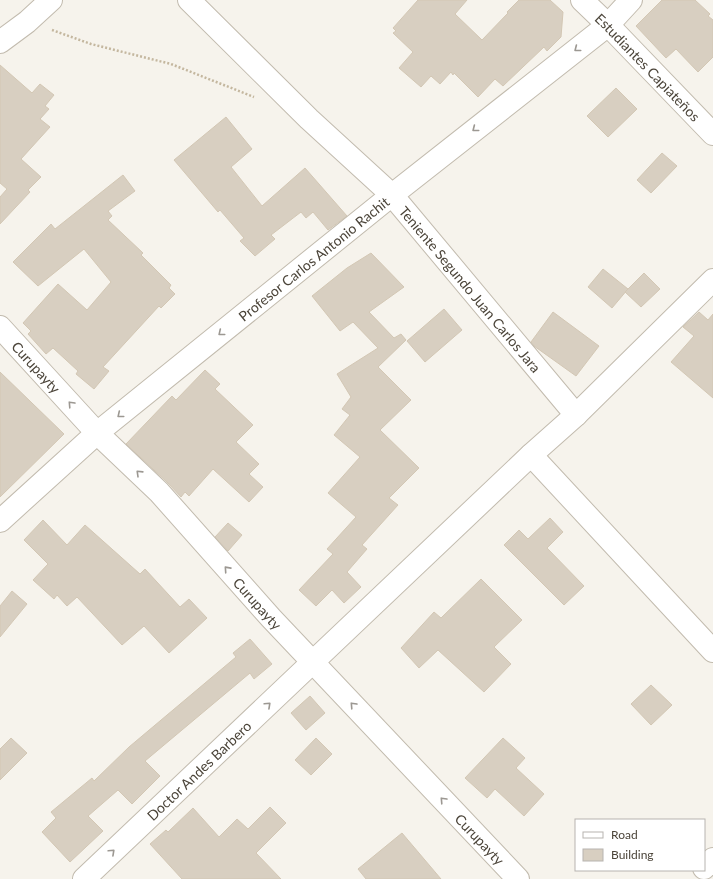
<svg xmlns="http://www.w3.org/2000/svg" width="713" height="879" font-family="Lato,sans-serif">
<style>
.building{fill:#d8cfc1;stroke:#d3c7b4}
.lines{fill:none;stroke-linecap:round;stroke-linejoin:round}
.minor-casing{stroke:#c2bbae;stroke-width:24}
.path{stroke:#c4b79f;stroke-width:2.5;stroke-dasharray:2 2;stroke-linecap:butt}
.minor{stroke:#fff;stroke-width:22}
.oneway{stroke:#9c9892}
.labels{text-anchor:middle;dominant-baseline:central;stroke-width:4;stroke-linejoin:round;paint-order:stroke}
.street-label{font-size:14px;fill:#4b4439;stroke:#fff}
</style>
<rect width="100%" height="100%" fill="#f6f3ec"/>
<g class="building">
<polygon points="418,0 467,0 455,14 482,40 508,13 507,12 519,0 550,0 563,12 561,37 547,51 544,47 503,86 495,79 478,97 454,73 453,75 451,72 440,84 431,76 421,87 399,68 413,52 393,33 396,31 393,28"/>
<polygon points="662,0 695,0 710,14 708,16 713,20 713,57 698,72 676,49 666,58 636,26"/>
<polygon points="0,65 32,93 40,84 54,95 45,106 49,109 40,119 50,127 21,159 41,177 28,190 30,192 0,224 0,197 7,189 0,183"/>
<polygon points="616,88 637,109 608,137 587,116"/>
<polygon points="226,117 252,149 231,167 262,206 305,168 347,216 328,230 313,212 306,218 301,212 271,235 275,239 255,256 240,241 244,238 220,210 218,212 174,160"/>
<polygon points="662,153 677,166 651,193 637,180"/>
<polygon points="123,175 135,191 108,211 112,216 108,220 143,253 141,255 171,285 169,288 175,294 161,308 159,306 103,367 109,371 94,389 76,374 78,371 53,348 46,354 28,334 31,331 23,323 58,284 87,310 111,282 84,249 38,286 13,262 51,224 55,229"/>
<polygon points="371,253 404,287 369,312 394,338 401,334 406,340 378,367 411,400 380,430 419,468 389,498 398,505 362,545 367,549 347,572 361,587 344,603 332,590 316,606 299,590 333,554 327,549 356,517 328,493 360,457 334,435 350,415 342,409 351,397 337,374 378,348 353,322 340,331 312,296 347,268"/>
<polygon points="603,269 628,289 612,308 588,287"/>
<polygon points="644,273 660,289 641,307 625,292"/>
<polygon points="444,309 462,330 425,362 407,341"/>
<polygon points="553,312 599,346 576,376 534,346 531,342"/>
<polygon points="699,312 708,320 713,314 713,398 671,362 694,336 683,327"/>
<polygon points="205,370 220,384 215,389 253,425 236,442 259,464 249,474 263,487 249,502 213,469 189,496 185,492 181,497 168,483 126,444 172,396 176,400"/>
<polygon points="0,372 64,434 0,497"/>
<polygon points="550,518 563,532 547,548 584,586 564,605 504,545 519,530 528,539"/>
<polygon points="43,520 67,545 85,525 140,574 145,569 180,607 189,599 207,618 169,653 144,626 122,645 77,597 67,606 57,595 54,599 33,580 48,564 24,540"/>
<polygon points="228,523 242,535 228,551 215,537"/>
<polygon points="481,579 522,620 494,647 511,664 484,692 438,650 419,668 401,648 434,612 441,618"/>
<polygon points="12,591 27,604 0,637 0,606"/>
<polygon points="250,639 272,664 254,679 250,673 145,761 160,776 132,804 118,790 88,816 103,831 70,862 42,832 56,818 51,812 92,778 94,781 129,747 236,657 233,653"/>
<polygon points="651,685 672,705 651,725 631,704"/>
<polygon points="310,696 325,713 306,730 291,713"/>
<polygon points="11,738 27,753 0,780 0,749"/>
<polygon points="316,738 332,754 311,775 295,760"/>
<polygon points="503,738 525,758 516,768 544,794 524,816 495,789 487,798 465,778"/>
<polygon points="270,807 286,823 256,853 281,879 182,879 150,844 166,830 168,832 193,808 219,837 237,819 248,829"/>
<polygon points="402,833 441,879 366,879 358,869"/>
</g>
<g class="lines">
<defs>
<g id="minor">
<path id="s1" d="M189 0 309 119 392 195 576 415"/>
<path id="s2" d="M582 0 608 25 713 134"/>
<polyline points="0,42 27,22 51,0"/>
<path id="s3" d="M0 327 97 433 159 492 271 618 518 879"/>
<polyline points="531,455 713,651"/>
<path id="s4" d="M0 521 97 433 392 195 608 25 631 0"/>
<polyline points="704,868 713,859"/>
<path id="s5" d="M84 879 531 455 576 415 713 280"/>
</g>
</defs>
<use href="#minor" class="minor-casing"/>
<polyline class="path" points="52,30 91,44 171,64 254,97"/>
<use href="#minor" class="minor"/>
</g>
<defs><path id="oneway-chevron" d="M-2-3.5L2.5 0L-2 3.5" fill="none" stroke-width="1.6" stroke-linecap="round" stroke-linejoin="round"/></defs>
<g class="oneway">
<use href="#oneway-chevron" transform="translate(577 49) rotate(142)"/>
<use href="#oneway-chevron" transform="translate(475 129) rotate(142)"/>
<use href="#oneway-chevron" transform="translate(221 333) rotate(141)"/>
<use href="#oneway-chevron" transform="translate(71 404) rotate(-133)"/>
<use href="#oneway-chevron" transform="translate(120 415) rotate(141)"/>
<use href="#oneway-chevron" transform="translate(139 473) rotate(-136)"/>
<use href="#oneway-chevron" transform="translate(227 569) rotate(-132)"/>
<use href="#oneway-chevron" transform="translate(268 705) rotate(-43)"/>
<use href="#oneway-chevron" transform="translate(353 705) rotate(-133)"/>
<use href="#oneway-chevron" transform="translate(443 800) rotate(-133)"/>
<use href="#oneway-chevron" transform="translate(112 852) rotate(-43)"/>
</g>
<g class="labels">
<g class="street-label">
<text stroke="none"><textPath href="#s2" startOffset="94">Estudiantes Capiateños</textPath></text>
<text stroke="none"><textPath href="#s4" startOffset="409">Profesor Carlos Antonio Rachit</textPath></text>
<text stroke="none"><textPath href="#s1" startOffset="404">Teniente Segundo Juan Carlos Jara</textPath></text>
<text stroke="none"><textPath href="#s3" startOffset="54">Curupayty</textPath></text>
<text stroke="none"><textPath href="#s3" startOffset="378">Curupayty</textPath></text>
<text stroke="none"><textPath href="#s5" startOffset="158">Doctor Andes Barbero</textPath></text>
<text stroke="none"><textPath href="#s3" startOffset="702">Curupayty</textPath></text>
</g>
</g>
<rect x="575" y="819" width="130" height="52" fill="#ffffff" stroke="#b7b4b0"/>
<rect x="583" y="832" width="20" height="6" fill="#ffffff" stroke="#b7b4b0"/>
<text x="611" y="839" font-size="12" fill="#4b4439">Road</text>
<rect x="583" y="849" width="20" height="12" fill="#d8cfc1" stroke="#b7b4b0"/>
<text x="611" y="859" font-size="12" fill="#4b4439">Building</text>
</svg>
